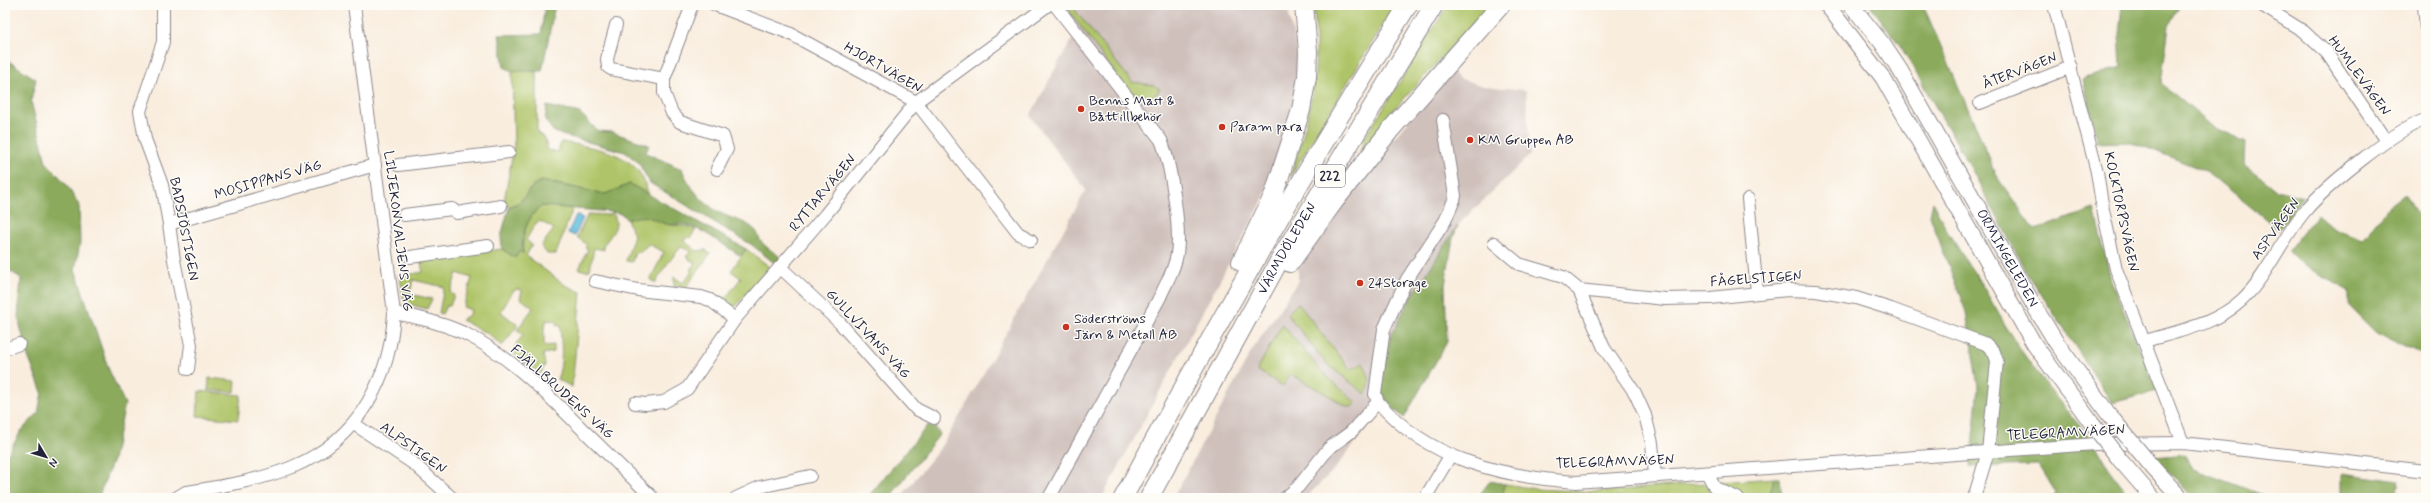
<svg xmlns="http://www.w3.org/2000/svg" width="2431" height="503" font-family="Mynerve,sans-serif">
<style>
.industrial{fill:#cfc0bb}
.green{fill:#afc468;stroke:#687352}
.forest{fill:#8baa5c;stroke:#56664c}
.water{fill:#5fbbdd;stroke:#406e8c}
.lines{fill:none;stroke-linecap:round;stroke-linejoin:round}
.minor-casing{stroke:#8e888c;stroke-width:14}
.major-casing{stroke:#8e888c;stroke-width:17}
.highway-casing{stroke:#8e888c;stroke-width:20}
.minor{stroke:#fff;stroke-width:12}
.major{stroke:#fff;stroke-width:15}
.highway{stroke:#fff;stroke-width:18}
.major-bridge-casing{stroke:#8e888c;stroke-width:17;stroke-linecap:butt}
.major-bridge{stroke:#fff;stroke-width:15}
.poi-dot{fill:#c8321e;stroke:#fdfcf7;stroke-width:1.5}
.labels{text-anchor:middle;dominant-baseline:central;stroke-width:3;stroke-linejoin:round;paint-order:stroke}
.shield{fill:#fdfcf7;stroke:#646373;stroke-width:1}
.shield-label{font-size:13px;font-weight:bold;fill:#22223b}
.street-label{font-size:14px;fill:#22223b;stroke:#fdfcf7}
.poi-label{font-size:14px;fill:#22223b;stroke:#fdfcf7;text-anchor:start}
</style>
<rect width="100%" height="100%" fill="#fdfcf7"/>
<filter id="ink" filterUnits="userSpaceOnUse"><feTurbulence type="fractalNoise" baseFrequency=".025" numOctaves="2"/><feDisplacementMap in="SourceGraphic" scale="8" xChannelSelector="R" yChannelSelector="G"/><feConvolveMatrix kernelMatrix="1 2 1 2 8 2 1 2 1" color-interpolation-filters="sRGB"/></filter>
<filter id="wash" filterUnits="userSpaceOnUse"><feTurbulence type="fractalNoise" baseFrequency=".012" numOctaves="4" result="noise"/><feDisplacementMap in="SourceGraphic" scale="16" xChannelSelector="R" yChannelSelector="G"/><feGaussianBlur stdDeviation="0.9" result="paint"/><feColorMatrix in="noise" values="0 0 0 0 0 0 0 0 0 0 0 0 0 0 0 0 0 1.4 0 .05"/><feComposite in="paint" operator="in"/></filter>
<g filter="url(#wash)">
<rect width="100%" height="100%" fill="#f9edde"/>
<g class="industrial">
<polygon points="1062,5 1287,5 1298,58 1295,94 1280,157 1261,204 1102,498 900,498 938,451 961,414 1086,190 1030,116 1061,58 1079,30"/>
<polygon points="1452,70 1458,78 1483,86 1526,90 1530,155 1458,225 1409,301 1380,389 1374,399 1373,420 1335,469 1305,498 1173,498 1251,352 1298,281 1298,267 1319,235 1370,166"/>
</g>
<g class="green">
<polygon points="1068,5 1078,5 1075,10 1132,82 1153,85 1160,89 1155,96 1138,95 1128,90 1071,14"/>
<path d="M1313 5H1395L1290 177C1310 117 1322 68 1313 5Z"/>
<polygon points="1448,5 1490,5 1392,112 1359,154 1365,137"/>
<path d="M512 71H537V133L544 137 548 150 558 152 561 142C586 146 623 150 639 172 644 178 646 188 649 195L630 184 605 194 542 181C523 187 528 205 503 207L514 146Z"/>
<path d="M542 206 573 208 556 254H547L541 246 554 229 540 221 535 224 526 240 532 245 526 256 565 285 581 292 572 387 557 379C564 364 561 342 560 325H556L557 321 546 320V325L544 326V346L554 345V352L543 354 545 365 540 374 514 354 516 344 523 335 517 330 533 308 520 298 522 291 518 289 513 291 501 312 518 325 502 346 490 335 461 320 469 315 471 310 463 307 472 278 457 273 450 293 454 295 450 306H446L442 314 439 313 444 287 413 280 410 294 432 299 427 309 404 303 400 276 423 272 420 259 502 249 515 258 520 251 523 253C521 236 527 216 542 206Z"/>
<path d="M612 212C622 226 611 234 603 246L604 250 594 248 590 270 586 271 579 269 588 249 585 247 587 245 577 237 588 214 609 215Z"/>
<path d="M639 216C650 216 655 220 666 224 676 227 682 223 696 230L690 238 687 237 684 241 697 251 706 250 710 254 685 289 674 287V277L683 283 692 271 690 270 695 263 686 257 691 251 681 247C672 258 662 269 656 283L650 280 664 252 648 244 641 252H635L632 262 626 261 634 235 627 220Z"/>
<polygon points="746,249 770,267 736,306 729,308 717,300 721,296 725,299 741,278 731,271"/>
<path d="M1298 303 1350 370 1363 363C1369 375 1373 382 1365 394L1326 363 1287 314Z"/>
<polygon points="1282,324 1320,370 1356,403 1350,408 1291,374 1283,386 1257,370"/>
<polygon points="209,378 236,381 235,392 208,390"/>
<polygon points="199,391 241,395 238,420 197,416"/>
<polygon points="1774,478 1769,498 1747,498 1720,482"/>
<polygon points="1704,483 1711,488 1709,498 1502,498 1505,484 1536,489 1596,492"/>
</g>
<g class="forest">
<polygon points="545,5 555,5 542,71 512,71 504,67 499,35 541,34"/>
<polygon points="1870,5 1923,5 1999,180 2035,230 2094,209 2111,280 2157,391 2112,403 2026,271 1967,161 1901,47"/>
<polygon points="2122,5 2180,5 2169,26 2161,83 2213,127 2246,142 2245,165 2277,190 2303,197 2279,230 2208,172 2140,145 2125,142 2098,143 2083,79 2121,67 2119,34"/>
<polygon points="5,56 10,62 36,79 31,101 46,162 66,184 79,205 80,243 75,269 109,370 125,404 113,460 98,498 5,498 5,459 21,431 38,413 42,392 27,354 18,317 21,278 5,268 5,137 8,110 5,100"/>
<path d="M547 106 580 113 598 131 612 132 649 145 646 153 682 169C691 191 708 210 732 218 740 221 750 224 756 231 758 234 759 237 760 240 765 247 772 251 779 256V261L773 262 752 245 650 183 638 162 625 152 562 135 553 131 545 120Z"/>
<path d="M542 181 605 194 630 184 746 249 741 256C724 246 704 229 684 224 678 223 671 226 666 224 648 218 647 213 627 220L622 214 612 212 542 206C527 216 521 236 523 254L520 251 515 258 502 249 501 237 509 207C528 201 527 186 542 181Z"/>
<polygon points="2405,194 2415,211 2426,220 2426,356 2375,332 2349,306 2349,291 2319,275 2288,252 2317,214 2334,229 2362,240 2389,206"/>
<polygon points="1933,202 1947,231 1982,285 2015,342 2049,389 2095,444 2113,475 2131,498 2053,498 2056,493 2039,465 1970,467 1978,387 1966,312 1930,216"/>
<polygon points="1458,225 1453,238 1445,285 1447,342 1404,418 1388,404 1380,389 1390,338 1409,301"/>
<polygon points="928,425 936,428 940,434 889,498 867,498"/>
<polygon points="2184,454 2193,469 2271,498 2192,498 2156,457"/>
<polygon points="2341,473 2399,481 2397,491 2405,498 2341,498"/>
<polygon points="1774,478 1780,478 1782,498 1769,498"/>
<polygon points="1490,481 1505,484 1502,498 1477,498"/>
</g>
<polygon class="water" points="576,215 583,218 575,236 568,233"/>
</g>
<g filter="url(#ink)">
<g class="lines">
<defs>
<g id="minor">
<polyline points="163,5 163,42 140,111 145,139 162,185 169,224 174,260 191,345 188,369"/>
<polyline points="692,5 664,79 664,93 672,113 680,122 723,136 727,149 717,169"/>
<polyline points="715,5 789,33 916,102 1018,233 1031,240"/>
<polyline points="2054,5 2097,172 2103,210 2116,269 2183,443"/>
<polyline points="2424,5 2426,28"/>
<polyline points="2263,6 2303,31 2327,53 2386,141"/>
<polyline points="616,25 607,59 608,67 611,69 664,79"/>
<polyline points="1980,103 2071,67"/>
<polyline points="398,165 509,152"/>
<polyline points="1748,199 1757,292"/>
<polyline points="404,215 452,209 457,213 501,206"/>
<polyline points="169,224 375,165"/>
<polyline points="1494,243 1519,264 1563,277 1579,290 1665,299 1710,298 1788,290 1816,291 1856,298 1891,309 1986,344 1994,352 1997,361 1988,452 1974,498"/>
<polyline points="410,257 488,246"/>
<polyline points="780,267 840,323 916,409 934,418"/>
<polyline points="595,281 638,290 701,297 710,300 735,319"/>
<polyline points="1579,290 1604,348 1635,393 1645,415 1652,443 1655,476"/>
<path d="M394 313C419 317 441 323 464 333 509 355 546 393 581 428 605 451 629 475 653 498"/>
<path d="M2145 341C2179 331 2215 325 2242 300 2268 275 2282 238 2305 211 2323 189 2400 125 2426 120"/>
<polyline points="5,349 19,344"/>
<path d="M1378 402C1428 460 1503 477 1576 482L2095 444 2183 443 2426 471"/>
<polyline points="635,403 646,404 664,402 687,389 735,319 825,215 916,102 1048,5"/>
<polyline points="354,424 414,464 452,498"/>
<polyline points="1707,473 1715,488 1737,498"/>
<path d="M176 498 186 492C259 480 327 471 368 402 385 373 392 346 394 313L354 5"/>
<polyline points="736,498 760,487 810,476"/>
<path d="M1049 498 1160 297C1166 283 1175 269 1177 254 1181 228 1171 164 1161 140L1055 5"/>
<polyline points="1285,498 1298,487 1329,448 1351,432 1378,402 1375,394 1384,329 1407,279 1445,221 1454,200 1455,196 1443,120"/>
<polyline points="1425,498 1450,456"/>
</g>
<g id="major">
<polyline points="1827,5 1883,78 2034,344 2093,425"/>
<path id="s1" d="M1851 5 1882 43 1900 70 2036 309 2056 342 2110 416"/>
<polyline points="2120,460 2153,498"/>
<polyline points="2154,469 2181,498"/>
</g>
<g id="highway">
<polyline points="1241,262 1274,194 1301,110 1307,77 1308,52 1304,5"/>
<polyline points="1290,263 1333,203 1391,129 1501,5"/>
<path d="M1123 498C1213 331 1307 166 1408 5"/>
<path id="s2" d="M1149 498 1283 254 1434 5"/>
</g>
</defs>
<use href="#minor" class="minor-casing"/>
<use href="#major" class="major-casing"/>
<use href="#highway" class="highway-casing"/>
<use href="#minor" class="minor"/>
<use href="#major" class="major"/>
<use href="#highway" class="highway"/>
<defs>
<g id="major-bridge">
<polyline points="2110,416 2154,469"/>
<polyline points="2093,425 2120,460"/>
</g>
</defs>
<use href="#major-bridge" class="major-bridge-casing"/>
<use href="#major-bridge" class="major-bridge"/>
</g>
</g>
<g class="poi-dot">
<circle cx="1081" cy="109" r="4"/>
<circle cx="1222" cy="127" r="4"/>
<circle cx="1470" cy="140" r="4"/>
<circle cx="1360" cy="283" r="4"/>
<circle cx="1066" cy="327" r="4"/>
</g>
<g class="labels">
<rect class="shield" x="1315" y="165" width="30" height="22" rx="3"/>
<g class="shield-label">
<text x="1330" y="176">222</text>
</g>
<g class="street-label">
<text transform="translate(883 68) rotate(30)">HJORTVÄGEN</text>
<text transform="translate(2020 71) rotate(-21)">ÅTERVÄGEN</text>
<text transform="translate(2359 76) rotate(54)">HUMLEVÄGEN</text>
<text transform="translate(268 180) rotate(-16)">MOSIPPANS VÄG</text>
<text transform="translate(823 193) rotate(-50)">RYTTARVÄGEN</text>
<text transform="translate(2121 212) rotate(78)">KOCKTORPSVÄGEN</text>
<text transform="translate(184 229) rotate(79)">BADSJÖSTIGEN</text>
<text transform="translate(2276 229) rotate(-54)">ASPVÄGEN</text>
<text transform="translate(398 231) rotate(83)">LILJEKONVALJENS VÄG</text>
<text stroke="none"><textPath href="#s2" startOffset="285">VÄRMDÖLEDEN</textPath></text>
<text stroke="none"><textPath href="#s1" startOffset="298">ORMINGELEDEN</textPath></text>
<text transform="translate(1756 279) rotate(-4)">FÅGELSTIGEN</text>
<text transform="translate(868 334) rotate(47)">GULLVIVANS VÄG</text>
<text transform="translate(562 392) rotate(42)">FJÄLLBRUDENS VÄG</text>
<text transform="translate(2066 433) rotate(-3)">TELEGRAMVÄGEN</text>
<text transform="translate(413 448) rotate(36)">ALPSTIGEN</text>
<text transform="translate(1615 462) rotate(-2)">TELEGRAMVÄGEN</text>
</g>
<g class="poi-label">
<text x="1089" y="101">Benns Mast &amp;<tspan x="1089" dy="16">Båttillbehör</tspan></text>
<text x="1230" y="127">Param para</text>
<text x="1478" y="140">KM Gruppen AB</text>
<text x="1368" y="283">24Storage</text>
<text x="1074" y="319">Söderströms<tspan x="1074" dy="16">Järn &amp; Metall AB</tspan></text>
</g>
</g>
<rect width="2431" height="503" fill="none" stroke="#fdfcf7" stroke-width="20"/>
<g transform="translate(46 457) rotate(128)" stroke="#fdfcf7" stroke-width="3" paint-order="stroke">
<path d="M0-3L7 15L0 10L-7 15Z" fill="#22223b"/>
<text y="-6" font-size="11" font-weight="bold" text-anchor="middle" fill="#22223b">N</text>
</g>
</svg>
